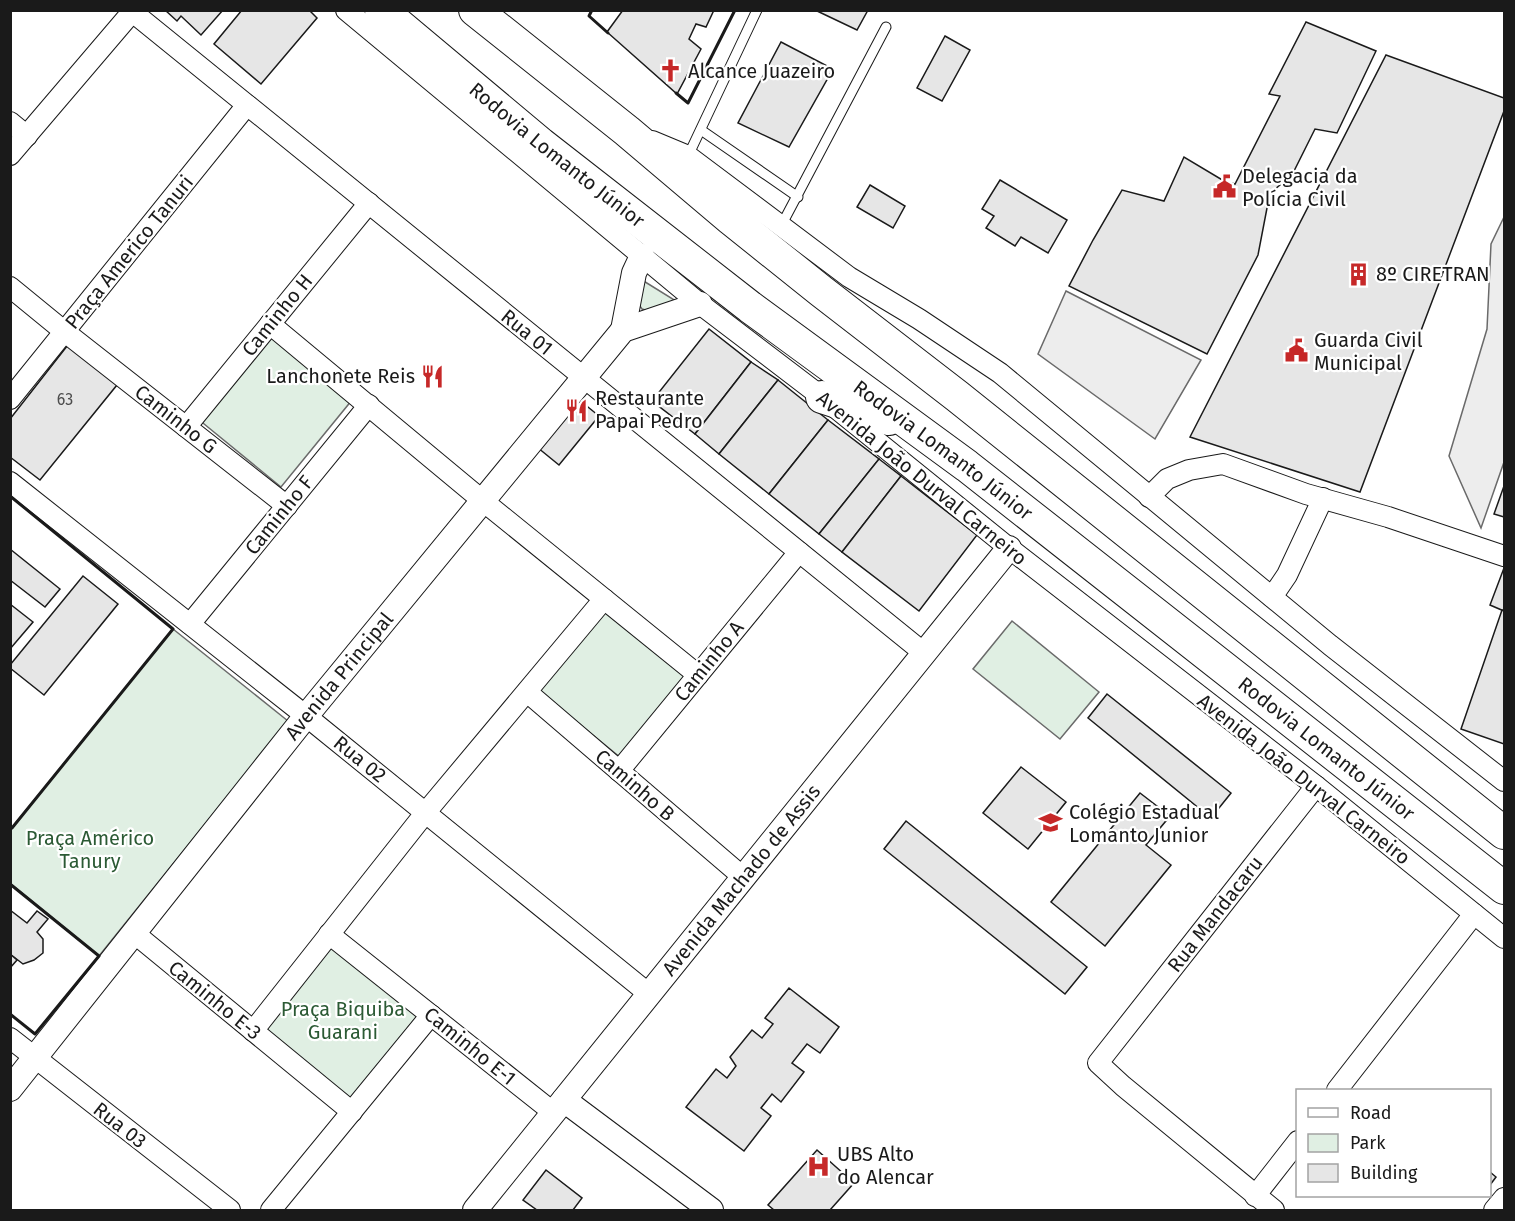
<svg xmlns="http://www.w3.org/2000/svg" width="1515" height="1221" font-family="'Fira Sans',sans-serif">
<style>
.green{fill:#e0efe3;stroke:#6a6a6a;stroke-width:1.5}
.parking{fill:#ededed;stroke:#6a6a6a;stroke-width:1.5}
.building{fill:#e6e6e6;stroke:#1a1a1a;stroke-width:1.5}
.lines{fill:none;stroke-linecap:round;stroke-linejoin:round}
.service-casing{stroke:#1a1a1a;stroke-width:11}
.minor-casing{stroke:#1a1a1a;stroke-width:22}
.tertiary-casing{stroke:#1a1a1a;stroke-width:26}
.trunk-casing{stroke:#1a1a1a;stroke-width:34}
.service{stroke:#fff;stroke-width:9}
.minor{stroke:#fff;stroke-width:20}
.tertiary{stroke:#fff;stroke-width:24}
.trunk{stroke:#fff;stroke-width:32}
.wall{stroke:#1a1a1a;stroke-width:3}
.labels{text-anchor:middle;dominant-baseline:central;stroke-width:4.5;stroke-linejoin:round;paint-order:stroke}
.number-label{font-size:16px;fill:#4d4d4d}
.poi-label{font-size:20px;fill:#1a1a1a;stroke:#fff;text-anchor:start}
.street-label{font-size:20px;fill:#1a1a1a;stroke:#fff}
.park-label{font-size:20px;fill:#2b5a34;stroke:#fff}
</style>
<rect width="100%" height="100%" fill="#fff"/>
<g class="green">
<polygon points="642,280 676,301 649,311 642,309 637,302"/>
<polygon points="269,333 352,400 281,487 198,419"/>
<polygon points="602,606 688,677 621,758 534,687"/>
<polygon points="1012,621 1099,692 1060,739 973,669"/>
<polygon points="173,629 288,721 99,956 11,884 10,830"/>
<polygon points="334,941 422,1010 351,1099 263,1030"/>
</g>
<g class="parking">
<polygon points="1504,217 1504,462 1481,528 1449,456 1487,329 1491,244"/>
<polygon points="1066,291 1201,360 1155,439 1038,354"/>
</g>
<g class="building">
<polygon points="165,10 223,10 201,35 181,16 177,21"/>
<polygon points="242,10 309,10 317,18 261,84 214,44"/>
<polygon points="623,10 714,10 706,27 696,24 689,39 701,49 677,94 607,32"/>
<polygon points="815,10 868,10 857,30"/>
<polygon points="1306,22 1376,51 1337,133 1315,129 1292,175 1274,190 1267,208 1258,255 1207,354 1069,286 1093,240 1122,190 1164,201 1184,157 1224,181 1235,184 1280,96 1269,94"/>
<polygon points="945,36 970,50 942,101 917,88"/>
<polygon points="781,42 833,69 789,147 738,123"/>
<polygon points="1386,55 1504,98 1504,111 1360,492 1190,437"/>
<polygon points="1000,180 1067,220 1048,253 1021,237 1015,246 986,228 994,216 982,209"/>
<polygon points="870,185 905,206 893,228 857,207"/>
<polygon points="709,329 751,362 695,434 652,401"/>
<polygon points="71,341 121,380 40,480 10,457 10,419"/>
<polygon points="751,362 778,380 719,454 695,434"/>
<polygon points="778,380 828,420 769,494 719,454"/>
<polygon points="572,394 599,416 559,465 532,443"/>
<polygon points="828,420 879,459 819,534 769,494"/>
<polygon points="879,459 901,476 842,552 819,534"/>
<polygon points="901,476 977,535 919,611 842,552"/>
<polygon points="1504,486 1504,517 1494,514"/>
<polygon points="10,549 60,589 45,607 10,580"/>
<polygon points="1504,568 1504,611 1490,605"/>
<polygon points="83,576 118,604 44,695 10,668 10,665"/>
<polygon points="10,604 33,622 10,649"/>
<polygon points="1502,610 1504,611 1504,744 1461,729"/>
<polygon points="1107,694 1231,793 1211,818 1088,718"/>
<polygon points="1021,767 1066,802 1028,849 983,813"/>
<polygon points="1140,793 1170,816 1146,845 1171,865 1105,946 1051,902"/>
<polygon points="906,821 1087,967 1065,994 884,849"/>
<polygon points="10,910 27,923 37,911 48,919 37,932 43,939 43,953 34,960 23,964 10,954"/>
<polygon points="10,954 17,960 10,968"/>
<polygon points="789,988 839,1027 820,1053 807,1044 792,1063 804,1072 781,1102 772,1094 761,1108 771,1116 744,1151 686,1107 716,1069 727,1078 736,1066 730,1057 752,1030 762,1038 773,1024 765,1018"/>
<polygon points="817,1150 854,1183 830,1210 774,1210 768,1205"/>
<polygon points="546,1170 582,1198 573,1210 537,1210 523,1200"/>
<polygon points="1490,1172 1496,1177 1490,1185"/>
</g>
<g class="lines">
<defs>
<g id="service">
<polyline points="701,130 798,197"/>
<polyline points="688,156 757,10"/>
<polyline points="781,226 886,27"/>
</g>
<g id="minor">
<polyline points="130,10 924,653"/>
<polyline points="346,10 700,304 822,397 1009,548 1316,786 1504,938"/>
<polyline points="10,122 27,136"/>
<polyline points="652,141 688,156 849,277 919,319 1000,373 1330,645 1504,781"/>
<polyline points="10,155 132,12"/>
<polyline points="10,287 65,332 287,506"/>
<polyline points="270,324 483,501 698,675"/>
<polyline points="10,399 247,105"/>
<polyline points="186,427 369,203"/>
<polyline points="10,482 306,716 649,994"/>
<polyline points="1149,497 1167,479 1189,470 1223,464 1306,494 1388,517 1504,556"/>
<polyline points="1272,597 1287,575 1323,498"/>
<polyline points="190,624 369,405"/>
<polyline points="527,692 743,877"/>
<polyline points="619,771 799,552"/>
<polyline points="134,933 352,1112"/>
<polyline points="329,934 554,1113"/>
<polyline points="253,1031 426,812 604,599"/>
<polyline points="10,1038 230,1210"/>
<polyline points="1337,1090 1474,914"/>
<polyline points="1255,1196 1298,1141"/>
<polyline points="271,1210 431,1015"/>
<polyline points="1274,1210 1123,1086 1098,1063 1316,786"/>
<polyline points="1494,1210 1504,1198"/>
</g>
<g id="tertiary">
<polyline points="623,330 634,273 642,256"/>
<path id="s1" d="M10 1089 306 716 623 330 700 304"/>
<polyline points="564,1100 711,1210"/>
<path id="s2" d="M475 1210 1009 548"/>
</g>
<g id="trunk">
<path id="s3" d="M381 10 541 144 750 307 967 466 1504 888"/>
<polyline points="475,10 627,131 731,219 821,291 957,396 1504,833"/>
<polyline points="822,397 889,419"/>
</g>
</defs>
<use href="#service" class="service-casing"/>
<use href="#minor" class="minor-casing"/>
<use href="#tertiary" class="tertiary-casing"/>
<use href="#trunk" class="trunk-casing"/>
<use href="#service" class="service"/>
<use href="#minor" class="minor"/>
<use href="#tertiary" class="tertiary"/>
<use href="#trunk" class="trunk"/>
<g class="wall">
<polyline points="592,10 589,16 608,33"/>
<polyline points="676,93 688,103 735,10"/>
<polyline points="10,496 173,629 12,828 10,826"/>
<polyline points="10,884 99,956 35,1034 10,1014"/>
</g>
</g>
<defs>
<symbol id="church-bare" viewBox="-9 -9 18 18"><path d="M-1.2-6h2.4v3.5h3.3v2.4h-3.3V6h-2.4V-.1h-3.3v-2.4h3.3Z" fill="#c62828" stroke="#fff" stroke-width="2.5" paint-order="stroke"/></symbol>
<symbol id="civic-bare" viewBox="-9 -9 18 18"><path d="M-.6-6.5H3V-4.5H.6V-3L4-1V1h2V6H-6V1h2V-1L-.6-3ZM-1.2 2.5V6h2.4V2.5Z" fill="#c62828" stroke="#fff" stroke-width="2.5" paint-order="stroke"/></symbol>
<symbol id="building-bare" viewBox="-9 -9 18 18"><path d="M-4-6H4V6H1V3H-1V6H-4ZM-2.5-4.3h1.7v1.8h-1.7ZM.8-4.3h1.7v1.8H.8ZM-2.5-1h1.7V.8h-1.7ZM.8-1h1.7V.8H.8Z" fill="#c62828" stroke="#fff" stroke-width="2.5" paint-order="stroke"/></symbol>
<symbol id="restaurant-bare" viewBox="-9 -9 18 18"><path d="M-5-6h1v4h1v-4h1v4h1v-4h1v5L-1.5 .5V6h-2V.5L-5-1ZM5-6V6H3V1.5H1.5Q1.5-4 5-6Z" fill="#c62828" stroke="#fff" stroke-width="2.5" paint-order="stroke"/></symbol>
<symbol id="school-bare" viewBox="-9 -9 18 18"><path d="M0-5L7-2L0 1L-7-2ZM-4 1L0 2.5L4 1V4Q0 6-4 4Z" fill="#c62828" stroke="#fff" stroke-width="2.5" paint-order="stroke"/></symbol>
<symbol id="hospital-bare" viewBox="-9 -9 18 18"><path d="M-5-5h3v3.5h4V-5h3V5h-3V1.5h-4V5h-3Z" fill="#c62828" stroke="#fff" stroke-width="2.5" paint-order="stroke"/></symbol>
</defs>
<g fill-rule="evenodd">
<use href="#church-bare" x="654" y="54" width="33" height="33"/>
<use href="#civic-bare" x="1208" y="170" width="33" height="33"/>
<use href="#building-bare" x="1342" y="258" width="33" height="33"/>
<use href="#civic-bare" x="1280" y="334" width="33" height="33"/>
<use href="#restaurant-bare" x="416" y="360" width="33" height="33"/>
<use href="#restaurant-bare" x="560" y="394" width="33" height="33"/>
<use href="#school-bare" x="1034" y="806" width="33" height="33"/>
<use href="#hospital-bare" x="802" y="1150" width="33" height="33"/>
</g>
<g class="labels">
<g class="number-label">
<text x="65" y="399">63</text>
</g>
<g class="poi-label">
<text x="688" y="71">Alcance Juazeiro</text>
<text x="1242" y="176">Delegacia da<tspan x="1242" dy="23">Polícia Civil</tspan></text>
<text x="1376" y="274">8º CIRETRAN</text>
<text x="1314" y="340">Guarda Civil<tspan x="1314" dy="23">Municipal</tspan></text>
<text x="415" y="376" text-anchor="end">Lanchonete Reis</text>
<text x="595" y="398">Restaurante<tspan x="595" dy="23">Papai Pedro</tspan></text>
<text x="1069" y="812">Colégio Estadual<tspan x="1069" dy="23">Lomanto Junior</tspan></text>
<text x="837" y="1154">UBS Alto<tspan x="837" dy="23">do Alencar</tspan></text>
</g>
<g class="street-label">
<text stroke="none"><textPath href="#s3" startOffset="228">Rodovia Lomanto Júnior</textPath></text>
<text transform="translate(129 252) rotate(-51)">Praça Americo Tanuri</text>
<text transform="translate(277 315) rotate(-51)">Caminho H</text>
<text transform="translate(527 332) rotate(39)">Rua 01</text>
<text transform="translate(176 419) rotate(38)">Caminho G</text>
<text stroke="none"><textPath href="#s3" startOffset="714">Rodovia Lomanto Júnior</textPath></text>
<text transform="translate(922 478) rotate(39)">Avenida João Durval Carneiro</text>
<text transform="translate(279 515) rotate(-51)">Caminho F</text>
<text transform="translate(709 661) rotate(-51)">Caminho A</text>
<text stroke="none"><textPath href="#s1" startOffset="528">Avenida Principal</textPath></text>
<text stroke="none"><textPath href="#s3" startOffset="1200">Rodovia Lomanto Júnior</textPath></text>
<text transform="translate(360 759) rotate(39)">Rua 02</text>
<text transform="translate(1304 779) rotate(38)">Avenida João Durval Carneiro</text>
<text transform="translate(635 785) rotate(41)">Caminho B</text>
<text stroke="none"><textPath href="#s2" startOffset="424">Avenida Machado de Assis</textPath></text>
<text transform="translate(1215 914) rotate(-52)">Rua Mandacaru</text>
<text transform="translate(215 1000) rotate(39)">Caminho E-3</text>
<text transform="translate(470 1046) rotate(39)">Caminho E-1</text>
<text transform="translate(120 1125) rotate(38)">Rua 03</text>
</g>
<g class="park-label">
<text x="90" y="838">Praça Américo<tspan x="90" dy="23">Tanury</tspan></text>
<text x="343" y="1009">Praça Biquiba<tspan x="343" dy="23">Guarani</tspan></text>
</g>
</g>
<rect width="1515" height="1221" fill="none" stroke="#1a1a1a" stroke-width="24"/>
<rect x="1296" y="1089" width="195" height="108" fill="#ffffff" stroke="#a3a3a3" stroke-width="1.5"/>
<rect x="1308" y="1108" width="30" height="9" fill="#ffffff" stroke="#a3a3a3" stroke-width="1.5"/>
<text x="1350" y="1119" font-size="18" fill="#1a1a1a">Road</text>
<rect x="1308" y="1134" width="30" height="18" fill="#e0efe3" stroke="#a3a3a3" stroke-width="1.5"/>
<text x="1350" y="1149" font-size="18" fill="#1a1a1a">Park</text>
<rect x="1308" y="1164" width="30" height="18" fill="#e6e6e6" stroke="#a3a3a3" stroke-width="1.5"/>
<text x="1350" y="1179" font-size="18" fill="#1a1a1a">Building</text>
</svg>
